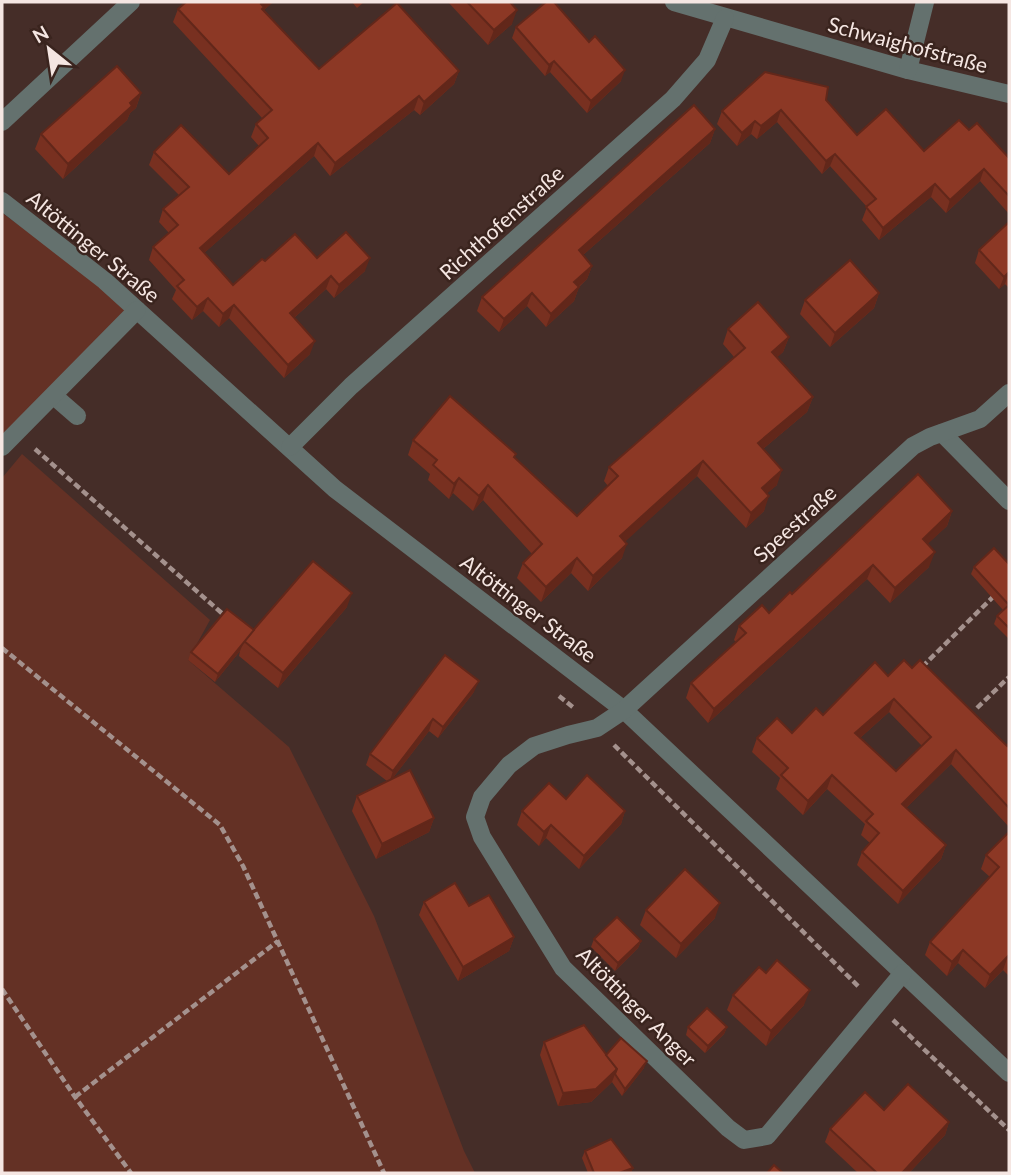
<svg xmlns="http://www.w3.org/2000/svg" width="1011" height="1175" font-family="Lato,sans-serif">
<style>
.green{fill:#643125}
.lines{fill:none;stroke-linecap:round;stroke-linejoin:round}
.path{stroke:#a4918d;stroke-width:4.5;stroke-dasharray:7 3.5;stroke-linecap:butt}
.minor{stroke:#64716e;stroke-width:18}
.wall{fill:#783020;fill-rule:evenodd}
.shaded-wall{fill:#62271a}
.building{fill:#8c3825;stroke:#62271a;stroke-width:2;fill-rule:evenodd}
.labels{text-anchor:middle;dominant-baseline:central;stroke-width:5;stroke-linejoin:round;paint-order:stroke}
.street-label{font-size:21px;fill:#f5e6e2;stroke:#3a241e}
</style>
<rect width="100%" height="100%" fill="#452d28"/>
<g class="green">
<polygon points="2,213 137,310 2,442"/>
<polygon points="22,454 210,620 188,660 289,747 374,916 464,1151 475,1173 2,1173 2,478"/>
</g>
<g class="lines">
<g class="path">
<polyline points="35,449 225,616"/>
<polyline points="2,648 220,825 243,866 384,1173"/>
<polyline points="922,667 996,594"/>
<polyline points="559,696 574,708"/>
<polyline points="977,708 1009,677"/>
<polyline points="614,745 859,987"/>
<polyline points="2,989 75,1097 131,1173"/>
<polyline points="893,1020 1009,1130"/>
<polyline points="75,1097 278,941"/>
</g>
<g class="minor">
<polyline points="674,2 908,70 1009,94"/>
<polyline points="908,70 925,2"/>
<polyline points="2,122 131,2"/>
<polyline points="2,201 105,281 335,489 624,710 1009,1073"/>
<polyline points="54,396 77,416"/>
<polyline points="942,433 1009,501"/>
<polyline points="2,447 137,310"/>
<polyline points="290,447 351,386 673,99 707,60 725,18"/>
<polyline points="903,973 767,1136 744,1140 728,1128 563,968 482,837 475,817 482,797 509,765 534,746 568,735 597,728 624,710 913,446 930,437 980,419 1009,393"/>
</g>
</g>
<g class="wall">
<polygon points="186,2 273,2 264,10 319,69 459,71 454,84 420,115 414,110 330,176 314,156 204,253 233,285 265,261 317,258 365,271 334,298 326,289 294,318 310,354 284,378 229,318 219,327 203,311 192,320 172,299 176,290 149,260 153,247 169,233 159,222 163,209 179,195 149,165 154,152 229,174 259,146 251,137 256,124 262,118 173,22 178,9"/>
<polygon points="352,2 364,2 357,8"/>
<polygon points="448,2 510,2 512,24 488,45"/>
<polygon points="516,27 589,42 621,81 587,113 550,72 545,76 512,38"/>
<polygon points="141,93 136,108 130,113 127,120 63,179 35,149 41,134"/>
<polygon points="826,100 857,135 924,151 969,130 1009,158 1009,214 980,181 946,213 931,197 879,240 862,220 867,207 830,166 822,174 777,122 757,139 751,134 737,146 717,124 722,111"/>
<polygon points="715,129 710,143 583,255 592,266 587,279 579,287 574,301 546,327 527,306 499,332 477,311 482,297"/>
<polygon points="1009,222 1009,288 1005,284 999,289 975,263 979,250"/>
<polygon points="879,293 874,308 830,347 800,314 805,300"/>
<polygon points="728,329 789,337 783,352 777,357 813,397 807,412 763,449 777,485 767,493 764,511 746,528 697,476 625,541 622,558 588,591 571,573 541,602 517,578 523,563 532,554 483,500 473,511 453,493 449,499 428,480 430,474 408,455 413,440 515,458 577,516 608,486 604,481 609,467 734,357 723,344"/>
<polygon points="952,511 947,526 927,544 929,567 890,603 867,579 708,723 686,698 691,683 736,642 734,640 739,626 769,613 792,594"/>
<polygon points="1009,564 1009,639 994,624 997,616 1003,610 971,574 974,567"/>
<polygon points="347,607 278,688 239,656 240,651 215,682 188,660 191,652 254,630"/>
<path d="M912 668 1007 746 1009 743V827L951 764 906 808 946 845 941 859 898 904 857 865 862 852 870 843 861 835 865 824 827 789 803 815 776 789 780 778 752 752 757 738 792 733 888 676ZM889 712 922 746 896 771 860 738Z"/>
<polygon points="474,692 438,738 429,731 392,779 434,818 429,832 376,859 352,811 357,796 387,781 366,765 370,754"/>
<polygon points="566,799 625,811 621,824 579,869 546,838 539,846 517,825 522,811"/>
<polygon points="1009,832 1009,976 1003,970 985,988 958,963 947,976 925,955 930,942 990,877 981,869 986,855"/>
<polygon points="424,902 469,906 514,937 509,951 458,981 419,915"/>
<polygon points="646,910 715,918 676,958 640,925"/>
<polygon points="594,939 641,941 638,948 615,971 591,947"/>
<polygon points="733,995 804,1005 766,1046 727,1010"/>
<polygon points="688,1027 727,1027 724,1034 705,1053 686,1035"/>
<polygon points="544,1042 606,1055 644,1068 622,1096 612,1082 591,1102 558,1106 540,1055"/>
<polygon points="949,1122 945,1135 909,1173 858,1173 825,1142 830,1129"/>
<polygon points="585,1151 633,1168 631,1173 588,1173 582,1158"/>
</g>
<g class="shaded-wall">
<polygon points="263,2 273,2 262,12 261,4"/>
<polygon points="517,10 512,24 488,45 494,30"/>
<polygon points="554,61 550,72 545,76 549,65"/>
<polygon points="625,70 621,81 587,113 591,101"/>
<polygon points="459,71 454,84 420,115 424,102"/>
<polygon points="141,93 136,108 130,113 127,120 63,179 68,164"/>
<polygon points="419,96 414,110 330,176 335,163"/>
<polygon points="781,110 777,122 757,139 761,126"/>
<polygon points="755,121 751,134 737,146 742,133"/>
<polygon points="715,129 710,143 574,263 579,250"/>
<polygon points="318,143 314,156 195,261 200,248"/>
<polygon points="835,154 830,166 822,174 826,161"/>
<polygon points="984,169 980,181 946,213 950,200"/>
<polygon points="935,184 931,197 879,240 883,228"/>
<polygon points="370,258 365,271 334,298 339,285"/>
<polygon points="592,266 587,279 569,295 574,282"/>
<polygon points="1009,272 1005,284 999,289 1004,277"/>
<polygon points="331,276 326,289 285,326 290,313"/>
<polygon points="579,287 574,301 546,327 551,314"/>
<polygon points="532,293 527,306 499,332 504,319"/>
<polygon points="879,293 874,308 830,347 835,333"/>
<polygon points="208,298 203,311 192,320 197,307"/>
<polygon points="234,305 229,318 219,327 223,314"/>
<polygon points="789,337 783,352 767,367 772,352"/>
<polygon points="315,341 310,354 284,378 288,365"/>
<polygon points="813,397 807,412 752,458 758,443"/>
<polygon points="703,461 697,476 615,551 620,536"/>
<polygon points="782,470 777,485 756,503 762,488"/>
<polygon points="459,478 453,493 449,499 454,484"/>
<polygon points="488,485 483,500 473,511 479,496"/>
<polygon points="769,496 764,511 746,528 751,513"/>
<polygon points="952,511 947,526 917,554 923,539"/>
<polygon points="627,544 622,558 588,591 593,576"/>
<polygon points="935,552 929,567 890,603 895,588"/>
<polygon points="577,558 571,573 541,602 546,587"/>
<polygon points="873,565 867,579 708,723 714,709"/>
<polygon points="352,593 347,607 278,688 283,673"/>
<polygon points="243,644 240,651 215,682 218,674"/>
<polygon points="479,681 474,692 438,738 443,727"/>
<polygon points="894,699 889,712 850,747 855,733"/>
<polygon points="433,719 429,731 389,783 393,771"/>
<polygon points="956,750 951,764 897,817 902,804"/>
<polygon points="832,775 827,789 803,815 808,801"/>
<polygon points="625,811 621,824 579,869 584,856"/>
<polygon points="434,818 429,832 376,859 382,844"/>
<polygon points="551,825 546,838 539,846 544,832"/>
<polygon points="946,845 941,859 898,904 903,891"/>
<polygon points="720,903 715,918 676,958 681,944"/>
<polygon points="514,937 509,951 458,981 463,967"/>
<polygon points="641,941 638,948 615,971 618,963"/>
<polygon points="963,950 958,963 947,976 952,962"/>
<polygon points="1008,956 1003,970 985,988 990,975"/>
<polygon points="810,990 804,1005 766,1046 771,1031"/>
<polygon points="727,1027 724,1034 705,1053 708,1046"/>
<polygon points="647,1061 644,1068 622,1096 625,1089"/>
<polygon points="617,1069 612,1082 591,1102 558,1106 563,1093"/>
<polygon points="949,1122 945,1135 909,1173 902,1173"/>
<polygon points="633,1168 631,1173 619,1173"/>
</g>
<g class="building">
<polygon points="186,2 263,2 261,4 264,7 262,9 319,69 397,3 459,71 424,102 419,96 335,163 318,143 200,248 233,285 262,259 265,261 295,234 317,258 346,232 370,258 339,285 331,276 290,313 315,341 288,365 234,305 223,314 208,298 197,307 177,286 184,280 153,247 178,225 163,209 189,187 154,152 181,125 229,174 268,138 256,124 272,110 178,9"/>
<polygon points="467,2 510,2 517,10 494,30"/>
<polygon points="546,2 554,2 589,42 595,36 625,70 591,101 554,61 549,65 516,27"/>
<polygon points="117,66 141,93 130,103 132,106 68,164 41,134"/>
<polygon points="765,72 828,87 826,100 857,135 886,109 924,151 959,120 969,130 977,123 1009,158 1009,196 984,169 950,200 935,184 883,228 866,207 876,199 835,154 826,161 781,110 761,126 755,121 742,133 722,111"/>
<polygon points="694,105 715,129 579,250 592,266 574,282 579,287 551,314 532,293 504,319 482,297"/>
<polygon points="1009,222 1009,272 1004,277 979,250"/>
<polygon points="850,260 879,293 835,333 805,300"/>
<polygon points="758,302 789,337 772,352 813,397 758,443 782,470 762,488 769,496 751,513 703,461 620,536 627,544 593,576 577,558 546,587 523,563 542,544 488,485 479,496 459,478 454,484 433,465 437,460 413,440 450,396 516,454 514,457 577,516 618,476 609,467 745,348 728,329"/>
<polygon points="918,474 952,511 923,539 935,552 895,588 873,565 714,709 691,683 746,633 739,626 762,605 769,613 790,592 792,594"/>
<polygon points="994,548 1009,564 1009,628 997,616 1009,605 974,567"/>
<polygon points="313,561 352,593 283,673 244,641"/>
<polygon points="227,609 254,630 218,674 191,652"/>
<polygon points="445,655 479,681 443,727 433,719 393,771 370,754"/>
<path d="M904 660 912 668 920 660 1007 746 1009 743V808L956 750 902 804 946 845 903 891 862 852 879 833 866 821 873 814 832 775 808 801 781 775 788 768 757 738 777 718 792 733 816 708 823 715 875 662 888 676ZM894 699 931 737 896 771 855 733Z"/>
<polygon points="410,770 434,818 382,844 357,796"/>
<polygon points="587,775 625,811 584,856 551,825 544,832 522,811 549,783 566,799"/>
<polygon points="1009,832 1009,958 1008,956 990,975 963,950 952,962 930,942 999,867 986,855"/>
<polygon points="685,869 720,903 681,944 646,910"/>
<polygon points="455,883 469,906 489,895 514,937 463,967 424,902"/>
<polygon points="617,917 641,941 618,963 594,939"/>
<polygon points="777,960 810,990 771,1031 733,995 759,967 766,973"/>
<polygon points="707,1008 727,1027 708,1046 688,1027"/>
<polygon points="584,1025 617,1069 596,1089 563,1093 544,1042"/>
<polygon points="621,1038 647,1061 625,1089 615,1074 617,1069 606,1055"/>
<polygon points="908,1084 949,1122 902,1173 877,1173 830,1129 865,1092 884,1110"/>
<polygon points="611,1139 633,1168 619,1173 594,1173 585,1151"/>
<polygon points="774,1165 783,1173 767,1173"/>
</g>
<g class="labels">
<g class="street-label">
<text transform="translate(908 44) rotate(15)">Schwaighofstraße</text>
<text transform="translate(501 222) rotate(-42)">Richthofenstraße</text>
<text transform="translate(94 246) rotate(39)">Altöttinger Straße</text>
<text transform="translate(794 523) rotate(-42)">Speestraße</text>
<text transform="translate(529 608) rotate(37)">Altöttinger Straße</text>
<text transform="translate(637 1006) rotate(45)">Altöttinger Anger</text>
</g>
</g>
<rect width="1011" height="1175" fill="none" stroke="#f5e6e2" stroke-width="7"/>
<g transform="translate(49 49) rotate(330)" stroke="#3a241e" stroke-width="5" paint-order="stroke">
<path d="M0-5L12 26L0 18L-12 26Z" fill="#f5e6e2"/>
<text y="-10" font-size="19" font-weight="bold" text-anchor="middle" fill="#f5e6e2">N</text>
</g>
</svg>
